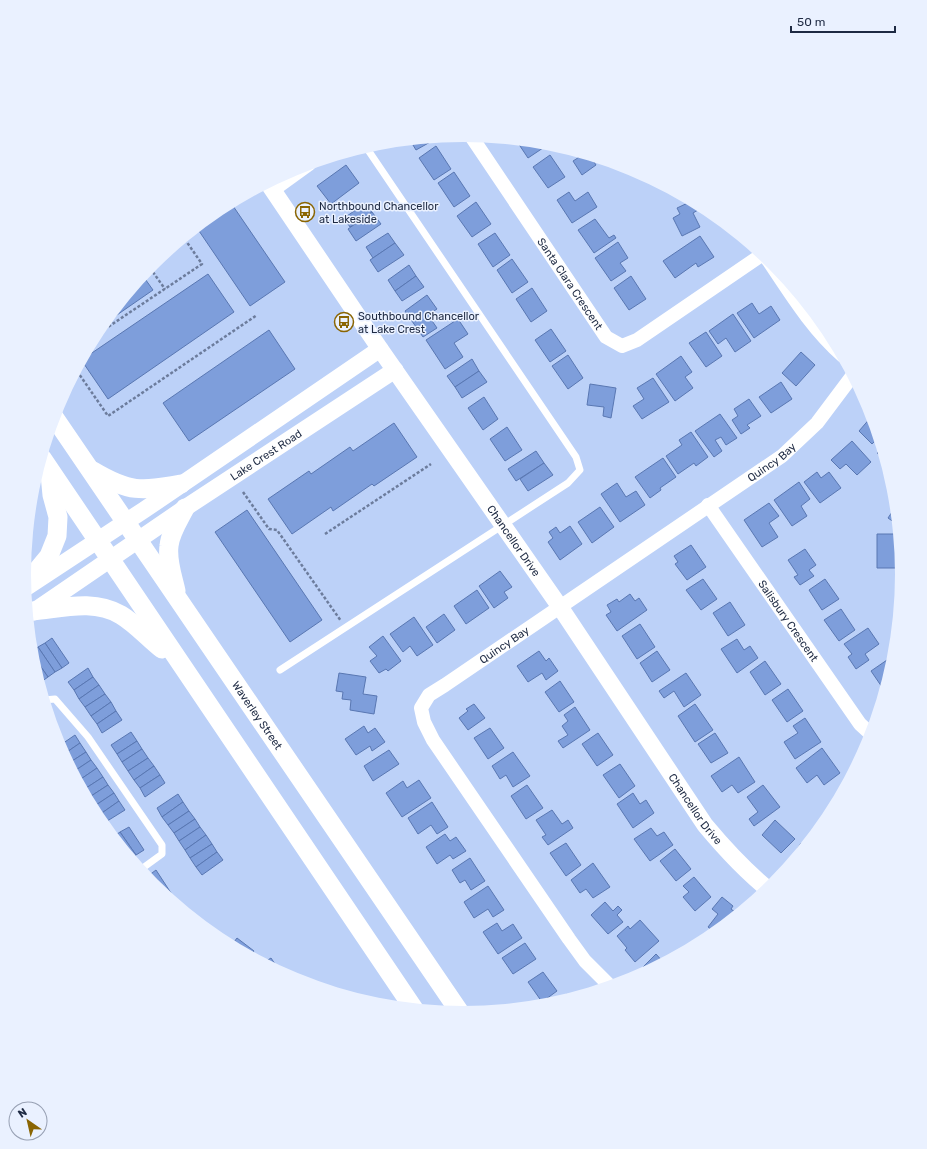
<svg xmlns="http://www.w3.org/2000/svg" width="927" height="1149" font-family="Rubik,sans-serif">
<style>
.building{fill:#7e9edb;stroke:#5977b2}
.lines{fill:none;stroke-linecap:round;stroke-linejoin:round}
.path{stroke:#6c7c9c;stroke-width:2.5;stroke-dasharray:3 2;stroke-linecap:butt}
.service{stroke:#fff;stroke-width:7}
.minor{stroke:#fff;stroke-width:14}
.tertiary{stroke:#fff;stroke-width:17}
.secondary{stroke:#fff;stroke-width:19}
.labels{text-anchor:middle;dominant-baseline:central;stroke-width:3;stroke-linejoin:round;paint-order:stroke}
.poi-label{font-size:11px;fill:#1e2a43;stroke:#eaf1ff;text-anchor:start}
.street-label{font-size:11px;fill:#1e2a43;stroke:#eaf1ff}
</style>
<rect width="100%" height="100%" fill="#bcd1f8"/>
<g class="building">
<polygon points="430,138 432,141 416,150 410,140"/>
<polygon points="516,140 540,143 543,148 528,158"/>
<polygon points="436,146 451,169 434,180 419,158"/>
<polygon points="584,154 590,156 596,165 582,175 573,161"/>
<polygon points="550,155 565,177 548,188 533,167"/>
<polygon points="346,165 359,183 331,204 317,186"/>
<polygon points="454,172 470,196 454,207 438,183"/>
<polygon points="569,192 575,201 588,192 597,207 572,223 557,200"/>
<polygon points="692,201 698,210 693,213 700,227 682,236 673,218 680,214 677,208"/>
<polygon points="476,202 491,224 472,237 457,216"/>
<polygon points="231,203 285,282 250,306 197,228 220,209"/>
<polygon points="366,203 372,212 350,227 344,218"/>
<polygon points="372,212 381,224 356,241 348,229"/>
<polygon points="595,219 609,238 614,235 616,238 594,253 578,230"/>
<polygon points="388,233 395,243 373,258 366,247"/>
<polygon points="495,233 510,255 493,267 478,244"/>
<polygon points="700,236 714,257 698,267 696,263 675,278 663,261"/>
<polygon points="618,242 628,258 620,263 626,271 611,281 595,258"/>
<polygon points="395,243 404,255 378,272 370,260"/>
<polygon points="512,259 528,282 512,293 497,270"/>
<polygon points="409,265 416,276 395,291 388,280"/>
<polygon points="208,274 234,312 108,399 82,361 83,359"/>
<polygon points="143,276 153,290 114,317 112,314"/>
<polygon points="416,276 424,287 402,301 395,291"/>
<polygon points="631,276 646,299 629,310 614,288"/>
<polygon points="532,288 547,311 531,322 516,299"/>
<polygon points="427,295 437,309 428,315 437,328 423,337 405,311"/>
<polygon points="752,303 759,314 771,306 780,320 754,338 737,313"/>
<polygon points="733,314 751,341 735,352 726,338 718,344 709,331"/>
<polygon points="458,319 468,334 454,343 463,357 445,369 426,340"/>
<polygon points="551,329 566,351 550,362 535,340"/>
<polygon points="269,330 295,369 189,441 163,403"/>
<polygon points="706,332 722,356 706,367 689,343"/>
<polygon points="801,352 815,365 796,386 782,373"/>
<polygon points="568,355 583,378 568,389 552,366"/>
<polygon points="681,356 692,372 685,377 693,388 675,401 656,374"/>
<polygon points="472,359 479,371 455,387 447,376"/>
<polygon points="479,371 487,382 462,398 455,387"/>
<polygon points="653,378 669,402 642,419 633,406 644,399 637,388"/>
<polygon points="781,382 792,399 771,413 759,397"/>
<polygon points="590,384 616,388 611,418 603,416 604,407 587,405"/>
<polygon points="484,397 498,419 483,430 468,408"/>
<polygon points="749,399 761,416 747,425 750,428 741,434 732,420 738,416 734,409"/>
<polygon points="720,414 737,438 726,445 721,437 715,440 722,451 714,457 695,431"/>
<polygon points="872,416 880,442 877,439 872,444 859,431"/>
<polygon points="394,423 417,457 374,486 372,484 333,511 331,507 292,534 268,499 309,471 311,474 350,447 353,451"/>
<polygon points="507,427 522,450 505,461 490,439"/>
<polygon points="691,432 708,457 696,466 694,463 678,474 666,456 682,445 679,440"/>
<polygon points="852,441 871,462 857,475 846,464 840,469 831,460"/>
<polygon points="882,448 886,462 877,453"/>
<polygon points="536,451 544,463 516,481 508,469"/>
<polygon points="663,458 676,477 660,488 661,490 650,498 635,477"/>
<polygon points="544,463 553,475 528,491 520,479"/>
<polygon points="817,472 821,478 829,472 841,488 820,503 804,482"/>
<polygon points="799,482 810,499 801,506 807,516 792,526 774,500"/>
<polygon points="617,483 626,497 636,491 645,505 620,522 601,494"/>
<polygon points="769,503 779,516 769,523 778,537 762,547 744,520"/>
<polygon points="896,506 898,525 888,518"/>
<polygon points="600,507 614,527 592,543 578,522"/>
<polygon points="247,510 322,620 290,642 215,532"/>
<polygon points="570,526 582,544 560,560 548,542 553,538 549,532 556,527 560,533"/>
<polygon points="877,534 899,534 900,568 877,568"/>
<polygon points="691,545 706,567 687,580 675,564 678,562 674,556"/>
<polygon points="805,549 816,565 809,570 814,576 800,585 794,577 798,575 788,560"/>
<polygon points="500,571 512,587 504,592 508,598 494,608 479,586"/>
<polygon points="703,579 717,599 701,610 686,590"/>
<polygon points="825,579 839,599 822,610 809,590"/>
<polygon points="477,590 489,608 466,624 454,606"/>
<polygon points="630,594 635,601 639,598 647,610 617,631 606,615 611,612 607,605 617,599 619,602"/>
<polygon points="730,602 745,625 728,636 713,613"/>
<polygon points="841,609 855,630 839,641 824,620"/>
<polygon points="444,614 455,630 437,643 426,627"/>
<polygon points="414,617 433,645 417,656 410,646 403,652 390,634"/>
<polygon points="640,624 655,647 637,659 622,636"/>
<polygon points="868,628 879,644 865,654 869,660 856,669 848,657 852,654 844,644"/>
<polygon points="383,636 401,661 388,671 386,669 379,673 370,661 377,656 369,647"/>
<polygon points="52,638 69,663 62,668 45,643"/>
<polygon points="737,639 744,650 750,646 758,658 737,673 721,649"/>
<polygon points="45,643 62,668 55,672 38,647"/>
<polygon points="38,647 55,672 48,677 32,654 32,652"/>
<polygon points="539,651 546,661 549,658 558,671 546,680 542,673 528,682 517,666"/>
<polygon points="657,651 670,670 652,682 640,663"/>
<polygon points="32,654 48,677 41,682 38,678"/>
<polygon points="887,660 892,667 886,689 884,690 871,671"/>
<polygon points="765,661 781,684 765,695 750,672"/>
<polygon points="88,668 93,677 74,690 68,682"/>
<polygon points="339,673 366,677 363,694 377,696 374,714 350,710 351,700 342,699 343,692 336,691"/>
<polygon points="686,673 701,695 684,707 674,691 664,698 659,691"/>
<polygon points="93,677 99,685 79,699 74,690"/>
<polygon points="560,681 574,702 559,712 545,692"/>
<polygon points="99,685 105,694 85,707 79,699"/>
<polygon points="788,689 803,711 787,722 772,700"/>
<polygon points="105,694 111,702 91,716 85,707"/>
<polygon points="111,702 116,711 97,724 91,716"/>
<polygon points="474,704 485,718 468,730 459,718 468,711 466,709"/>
<polygon points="695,704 713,730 695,742 678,716"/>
<polygon points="575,707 590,730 563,748 558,741 568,735 562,726 568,721 564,715"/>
<polygon points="116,711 122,720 102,733 97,724"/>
<polygon points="805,718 821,742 795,759 784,742 798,733 793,726"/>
<polygon points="364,726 368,733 375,728 385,742 372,751 370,746 356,755 345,739"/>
<polygon points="490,728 504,748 488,759 474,738"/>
<polygon points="131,732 137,741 117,754 111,745"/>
<polygon points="598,733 613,755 597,766 582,744"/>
<polygon points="715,733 728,753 711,763 698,744"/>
<polygon points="75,735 80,743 64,754 59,746"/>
<polygon points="137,741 142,749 122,762 117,754"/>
<polygon points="80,743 86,752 69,763 64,754"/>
<polygon points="822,748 840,773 824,785 817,775 807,783 796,768"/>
<polygon points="142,749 148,758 128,771 122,762"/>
<polygon points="389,750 399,764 373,781 364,766"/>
<polygon points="86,752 91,760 73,772 69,763"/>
<polygon points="513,752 530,776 513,787 506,775 500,779 492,766"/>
<polygon points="739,757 755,782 738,793 732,785 722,792 711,776"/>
<polygon points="148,758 154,766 134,780 128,771"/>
<polygon points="91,760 97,768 78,781 73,772"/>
<polygon points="620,764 635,786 619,798 603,775"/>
<polygon points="154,766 160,775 140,788 134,780"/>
<polygon points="97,768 103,777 83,790 78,781"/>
<polygon points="848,773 852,775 839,800 836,798"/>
<polygon points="160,775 165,783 145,797 140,788"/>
<polygon points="103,777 108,785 88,798 83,790"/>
<polygon points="419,780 431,798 402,817 386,793 403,781 407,788"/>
<polygon points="108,785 114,793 93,807 88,798"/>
<polygon points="527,785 543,808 526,819 511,796"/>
<polygon points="763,785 780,807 754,826 749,819 758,812 747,797"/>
<polygon points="114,793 119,801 99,815 93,807"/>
<polygon points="633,793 640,804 646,800 654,813 633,828 617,804"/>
<polygon points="178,794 183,802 162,817 157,808"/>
<polygon points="119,801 125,810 104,823 99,815"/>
<polygon points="183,802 189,811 168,825 162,817"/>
<polygon points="432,802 448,827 437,834 431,825 418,834 408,818"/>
<polygon points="552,810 562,824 568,820 573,828 548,845 542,837 546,835 536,820"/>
<polygon points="189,811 195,819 174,833 168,825"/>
<polygon points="195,819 200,827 179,841 174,833"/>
<polygon points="775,820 795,839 781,853 762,835"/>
<polygon points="129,827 144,850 136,855 120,832"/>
<polygon points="200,827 206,835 185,850 179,841"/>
<polygon points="651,828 657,836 664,832 673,845 650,861 634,839"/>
<polygon points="120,832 136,855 131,858 113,837"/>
<polygon points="445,834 450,841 456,837 466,851 453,859 450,855 437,864 426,847"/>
<polygon points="206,835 212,844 190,858 185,850"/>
<polygon points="566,843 581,865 566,876 550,853"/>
<polygon points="801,843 806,846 793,862 790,860"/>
<polygon points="212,844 217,852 196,867 190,858"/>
<polygon points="675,849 691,869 676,881 660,861"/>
<polygon points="217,852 223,860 202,875 196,867"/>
<polygon points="470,858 485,881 471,890 465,880 460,883 452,870"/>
<polygon points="593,863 610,887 593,898 586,889 580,893 571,880"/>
<polygon points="156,870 171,893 166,896 156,888 148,876"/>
<polygon points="694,877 711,897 695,911 683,897 689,892 683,886"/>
<polygon points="488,886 504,910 493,917 488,909 474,918 464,902"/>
<polygon points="722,897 733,906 731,909 739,915 716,933 708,927 718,914 712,909"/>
<polygon points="605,902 613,911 618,906 622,910 617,915 623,922 608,934 591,915"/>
<polygon points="640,920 659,941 635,962 625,950 627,948 617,936 628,926 630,929"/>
<polygon points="497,923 502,931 513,924 522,938 498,954 483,932"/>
<polygon points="237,938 254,951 250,956 231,946"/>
<polygon points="525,943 536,959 513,974 502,958"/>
<polygon points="656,954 664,963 647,973 642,968"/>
<polygon points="271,958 281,973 263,963"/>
<polygon points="543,972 557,991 542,1002 528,982"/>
<polygon points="567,994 571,999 556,1003"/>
</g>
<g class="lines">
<g class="path">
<polyline points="150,268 165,289"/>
<polyline points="96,335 202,264 184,238"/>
<polyline points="77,371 108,416 257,315"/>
<polyline points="243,492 269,529 277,530 341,621"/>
<polyline points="325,534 431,464"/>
</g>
<g class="service">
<polyline points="280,670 568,483 580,470 576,457 366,147"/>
<polyline points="44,700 55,699 88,737 162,845 162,854 140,870"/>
</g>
<g class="minor">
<path id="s1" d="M471 136 606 337 622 346 637 340 763 254"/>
<polyline points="273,190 309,164"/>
<path d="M766 257C789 291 811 328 843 356"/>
<path id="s2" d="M708 505 860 724 872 735"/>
<path id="s3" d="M611 987 585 961 569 939 433 740 424 722 421 708 429 695 445 685 782 456 817 423 853 375"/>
</g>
<g class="tertiary">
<path id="s4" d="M268 183 380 349 560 607 705 825C725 849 744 870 769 890"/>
<polyline points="27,587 144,510 380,349"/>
<path id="s5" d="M33 612 185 508 395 370"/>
</g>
<g class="secondary">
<path id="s6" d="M54 417 461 1014"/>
<polyline points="42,458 414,1009"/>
<path d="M93 471C130 493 141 491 181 484"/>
<polyline points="25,585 49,556 57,536 58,517 52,495 50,474"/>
<path d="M176 591C173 577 167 561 169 546 170 533 179 520 185 508"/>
<path d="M33 611C63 608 94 599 121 615 136 624 148 638 162 649"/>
</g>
</g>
<defs>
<symbol id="bus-ring" viewBox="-11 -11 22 22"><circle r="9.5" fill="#eaf1ff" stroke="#8a6503" stroke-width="1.5"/><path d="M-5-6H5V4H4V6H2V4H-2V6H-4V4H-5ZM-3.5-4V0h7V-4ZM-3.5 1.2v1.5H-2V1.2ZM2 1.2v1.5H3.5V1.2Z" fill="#8a6503"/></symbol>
</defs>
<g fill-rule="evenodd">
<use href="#bus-ring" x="294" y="201" width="22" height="22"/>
<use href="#bus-ring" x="333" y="311" width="22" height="22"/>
</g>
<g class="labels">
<g class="poi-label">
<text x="319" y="206">Northbound Chancellor<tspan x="319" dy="13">at Lakeside</tspan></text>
<text x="358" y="316">Southbound Chancellor<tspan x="358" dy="13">at Lake Crest</tspan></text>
</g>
<g class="street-label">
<text stroke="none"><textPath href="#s1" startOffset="178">Santa Clara Crescent</textPath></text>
<text stroke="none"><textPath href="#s5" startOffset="281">Lake Crest Road</textPath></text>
<text stroke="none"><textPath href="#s3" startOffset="769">Quincy Bay</textPath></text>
<text stroke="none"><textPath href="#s4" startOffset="434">Chancellor Drive</textPath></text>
<text stroke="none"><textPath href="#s2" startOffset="141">Salisbury Crescent</textPath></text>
<text stroke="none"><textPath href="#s3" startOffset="445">Quincy Bay</textPath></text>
<text stroke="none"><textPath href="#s6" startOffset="361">Waverley Street</textPath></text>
<text stroke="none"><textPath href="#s4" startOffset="758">Chancellor Drive</textPath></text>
</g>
</g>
<path d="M0 0H927V1149H0ZM31 574a432 432 0 1 1 864 0a432 432 0 1 1-864 0Z" fill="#eaf1ff" fill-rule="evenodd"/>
<g transform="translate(28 1121) rotate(326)"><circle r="19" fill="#eaf1ff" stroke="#98a1b4"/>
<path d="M0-3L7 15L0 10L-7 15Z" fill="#8a6503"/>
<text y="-6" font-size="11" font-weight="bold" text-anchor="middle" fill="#1e2a43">N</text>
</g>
<path d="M791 26v6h104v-6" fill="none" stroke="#1e2a43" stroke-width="2"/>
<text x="797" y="26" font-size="12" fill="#1e2a43" stroke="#eaf1ff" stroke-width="3" paint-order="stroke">50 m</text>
</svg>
